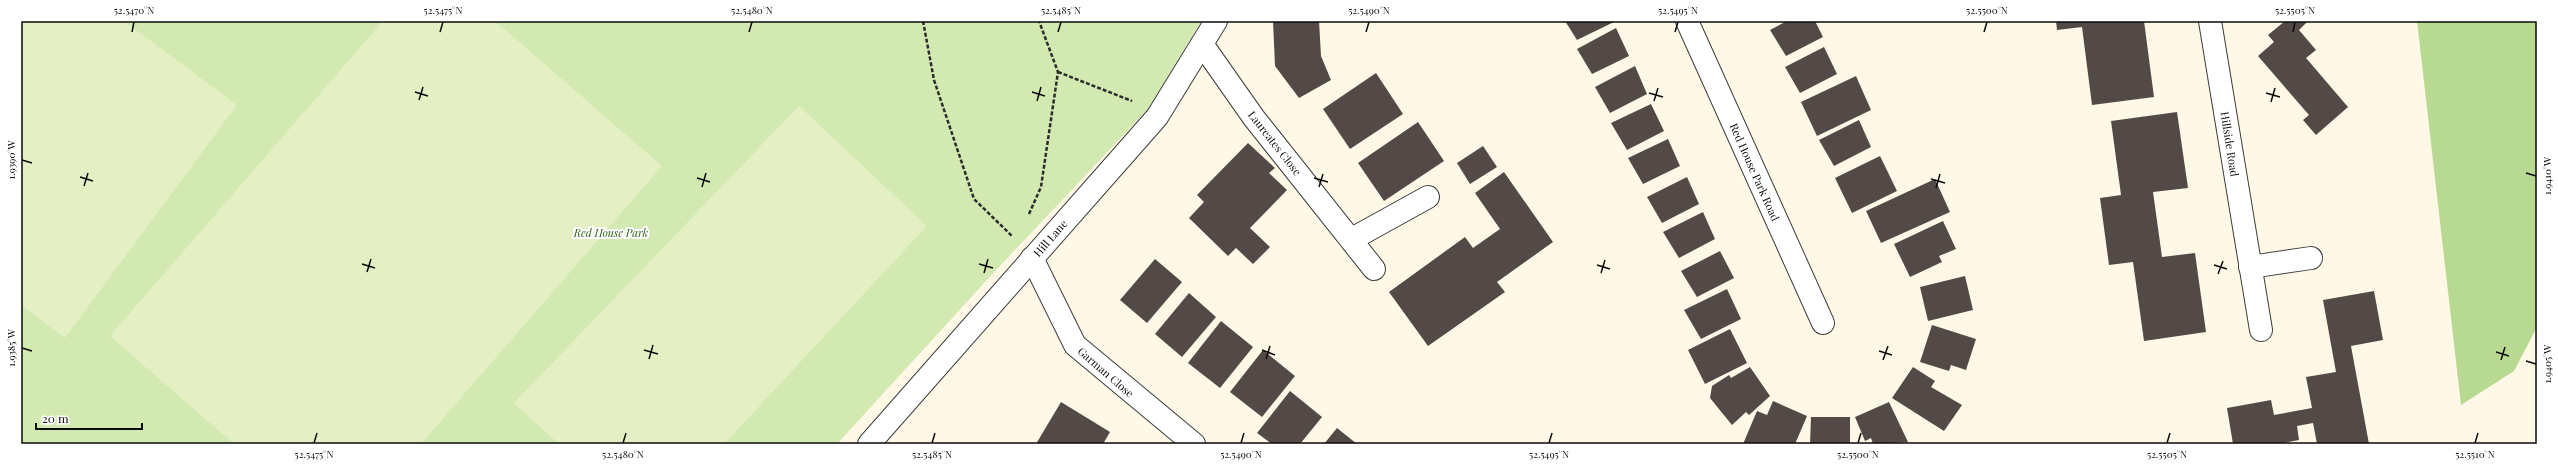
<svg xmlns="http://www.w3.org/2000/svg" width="2558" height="465" font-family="'Playfair Display',serif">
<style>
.green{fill:#d3e9b2}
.forest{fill:#b8d991}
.pitch{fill:#e4f0c4}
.building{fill:#534a47}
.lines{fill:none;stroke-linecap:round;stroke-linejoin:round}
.street-casing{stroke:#3d3d3d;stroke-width:24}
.path{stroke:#2c2c2c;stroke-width:2.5;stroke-dasharray:4 2;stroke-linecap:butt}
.street{stroke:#fff;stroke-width:22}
.ticks{fill:none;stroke:#0a0a0a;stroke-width:1.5}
.labels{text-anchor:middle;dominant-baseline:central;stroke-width:4;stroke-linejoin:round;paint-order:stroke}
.street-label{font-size:11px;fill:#0a0a0a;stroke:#fff}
.park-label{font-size:11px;font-style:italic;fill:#30611b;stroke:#fff}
.neatline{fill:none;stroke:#0a0a0a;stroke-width:1.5}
.ticks-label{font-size:10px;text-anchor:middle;fill:#0a0a0a}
</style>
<rect width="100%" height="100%" fill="#fff8e7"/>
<polygon class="green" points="21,21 1201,21 1149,108 997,269 837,444 21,444"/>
<polygon class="forest" points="2417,21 2537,21 2537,327 2514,371 2461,405"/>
<g class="pitch">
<polygon points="21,21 124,21 237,105 65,338 21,305"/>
<polygon points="383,21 495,21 662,166 421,444 234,444 110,336"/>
<polygon points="799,106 927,226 724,444 559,444 514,403"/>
</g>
<g class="building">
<polygon points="1273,21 1319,21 1321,56 1331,80 1299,98 1275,66"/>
<polygon points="1565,21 1616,21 1577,40"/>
<polygon points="1787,21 1815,21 1823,37 1786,56 1770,30"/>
<polygon points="2056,21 2144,21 2154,97 2092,105 2082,27 2057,30"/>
<polygon points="2285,21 2308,21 2299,30 2316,50 2306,58 2348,107 2316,135 2303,120 2309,115 2258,56 2274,42 2268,35"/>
<polygon points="1616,28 1629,56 1592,74 1577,49"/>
<polygon points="1824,47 1837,74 1800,93 1785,67"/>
<polygon points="1635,66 1647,94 1610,113 1595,87"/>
<polygon points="1376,73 1403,114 1350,149 1323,109"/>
<polygon points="1856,76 1871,110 1817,136 1801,102"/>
<polygon points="1651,104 1664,131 1627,150 1611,123"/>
<polygon points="2177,112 2188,188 2153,192 2162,257 2195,253 2206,332 2144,341 2133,262 2109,265 2100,198 2121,195 2111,121"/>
<polygon points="1859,120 1871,147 1834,166 1819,140"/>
<polygon points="1418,122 1444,161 1384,201 1358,163"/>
<polygon points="1668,139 1680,166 1643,184 1628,158"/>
<polygon points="1248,143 1275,168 1269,173 1287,190 1250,228 1270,247 1253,264 1236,248 1228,256 1189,218 1204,202 1197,195"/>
<polygon points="1483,146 1497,167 1470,184 1457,163"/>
<polygon points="1880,156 1897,191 1852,213 1835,178"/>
<polygon points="1504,172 1553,242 1497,282 1505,292 1428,346 1389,292 1465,237 1473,248 1500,229 1475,193"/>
<polygon points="1687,177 1699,204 1662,223 1647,197"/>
<polygon points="1935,179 1950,212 1881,243 1866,211"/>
<polygon points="1703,212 1715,239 1679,258 1663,232"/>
<polygon points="1943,221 1956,249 1939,256 1942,262 1910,277 1894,244"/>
<polygon points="1720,251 1734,278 1697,297 1681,271"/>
<polygon points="1155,259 1182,282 1147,323 1120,300"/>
<polygon points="1965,276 1973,310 1928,321 1920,287"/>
<polygon points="1727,289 1741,319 1701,339 1684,310"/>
<polygon points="2374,291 2383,340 2351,346 2369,444 2317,444 2313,423 2297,426 2299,440 2279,444 2233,444 2227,408 2271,400 2274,415 2312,408 2306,377 2336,372 2323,300"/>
<polygon points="1189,293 1216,317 1182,357 1155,334"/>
<polygon points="1221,321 1253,347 1220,388 1188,363"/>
<polygon points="1932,325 1976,339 1966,370 1951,365 1949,371 1920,362"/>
<polygon points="1730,329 1747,363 1705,384 1688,350"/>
<polygon points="1263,350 1295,376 1262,417 1230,392"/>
<polygon points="1750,367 1770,396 1749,415 1746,412 1732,425 1710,398 1712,386 1729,375 1731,378"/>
<polygon points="1913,367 1935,381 1931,387 1962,405 1944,431 1892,398"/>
<polygon points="1290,391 1322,417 1300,444 1272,444 1257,433"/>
<polygon points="1773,401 1807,416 1795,444 1743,444 1757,411 1767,415"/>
<polygon points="1061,402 1110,432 1103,444 1036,444"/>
<polygon points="1889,402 1908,442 1873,444 1871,438 1865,441 1855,417"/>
<polygon points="1811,417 1850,417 1850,444 1810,444"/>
<polygon points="1337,428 1357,444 1324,444"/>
</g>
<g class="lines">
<defs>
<g id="street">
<polyline points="1687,21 1823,323"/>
<polyline points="2210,21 2261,330"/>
<polyline points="1202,44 1254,118 1374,269"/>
<polyline points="1352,239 1428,197"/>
<polyline points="1032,258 1075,345 1194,444"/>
<polyline points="2250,267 2311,258"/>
<polyline points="869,444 1157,117 1216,21"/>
</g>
</defs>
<use href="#street" class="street-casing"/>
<g class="path">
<polyline points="923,21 934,80 974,199 1012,236"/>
<polyline points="1058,72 1132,101"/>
<polyline points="1029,214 1041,187 1058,72 1039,21"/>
</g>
<use href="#street" class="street"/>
</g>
<path class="ticks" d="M132 32 134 22M440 32 443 22M749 32 752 22M1058 32 1061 22M1366 32 1369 22M1675 32 1678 22M1984 32 1987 22M2293 32 2295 22M415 92 428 96M1032 92 1045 96M1649 93 1663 97M2266 93 2280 97M419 100 423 87M1037 101 1041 87M1654 101 1658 88M2271 102 2275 88M22 160 32 163M2526 173 2536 176M80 177 93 181M697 178 710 182M1314 178 1328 182M1931 179 1945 183M84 186 88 173M702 187 706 173M1319 187 1323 174M1936 188 1940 174M362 264 375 268M979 264 993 268M1597 265 1610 269M2214 265 2227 269M367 272 371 259M984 273 988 259M1601 273 1605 260M2218 274 2223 261M22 348 32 351M644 350 658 354M1262 350 1275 355M1879 351 1892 355M2496 352 2509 356M649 359 653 345M1266 359 1270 346M1883 360 1888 346M2501 360 2505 347M2526 361 2536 364M314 443 317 433M623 443 626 433M932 443 935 433M1241 443 1244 433M1549 443 1552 433M1858 443 1861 433M2167 443 2170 433M2475 443 2478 433"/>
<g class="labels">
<g class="street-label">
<text transform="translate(1275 143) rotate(52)">Laureates Close</text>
<text transform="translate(2230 144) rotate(81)">Hillside Road</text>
<text transform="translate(1755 172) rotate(66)">Red House Park Road</text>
<text transform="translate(1050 238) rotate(-49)">Hill Lane</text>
<text transform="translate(1106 372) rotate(41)">Garman Close</text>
</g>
<g class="park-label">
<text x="611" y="232">Red House Park</text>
</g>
</g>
<rect width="2558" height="465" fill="none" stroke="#ffffff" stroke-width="44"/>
<path d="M36 423v6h106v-6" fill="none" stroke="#0a0a0a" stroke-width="2"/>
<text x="42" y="423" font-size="12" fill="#0a0a0a" stroke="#ffffff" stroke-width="3" paint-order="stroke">20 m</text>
<rect x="22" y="22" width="2514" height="421" class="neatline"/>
<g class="ticks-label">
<text x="134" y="14">52.5470°N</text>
<text x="443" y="14">52.5475°N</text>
<text x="752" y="14">52.5480°N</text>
<text x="1061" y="14">52.5485°N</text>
<text x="1369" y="14">52.5490°N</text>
<text x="1678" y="14">52.5495°N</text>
<text x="1987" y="14">52.5500°N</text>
<text x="2295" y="14">52.5505°N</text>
<text transform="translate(11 160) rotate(-90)" y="4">1.9390°W</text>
<text transform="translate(2547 176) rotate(-90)" y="4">1.9410°W</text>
<text transform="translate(11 348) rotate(-90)" y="4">1.9385°W</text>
<text transform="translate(2547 364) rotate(-90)" y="4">1.9405°W</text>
<text x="314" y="458">52.5475°N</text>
<text x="623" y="458">52.5480°N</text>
<text x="932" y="458">52.5485°N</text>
<text x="1241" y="458">52.5490°N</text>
<text x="1549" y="458">52.5495°N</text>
<text x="1858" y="458">52.5500°N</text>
<text x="2167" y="458">52.5505°N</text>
<text x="2475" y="458">52.5510°N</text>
</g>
</svg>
